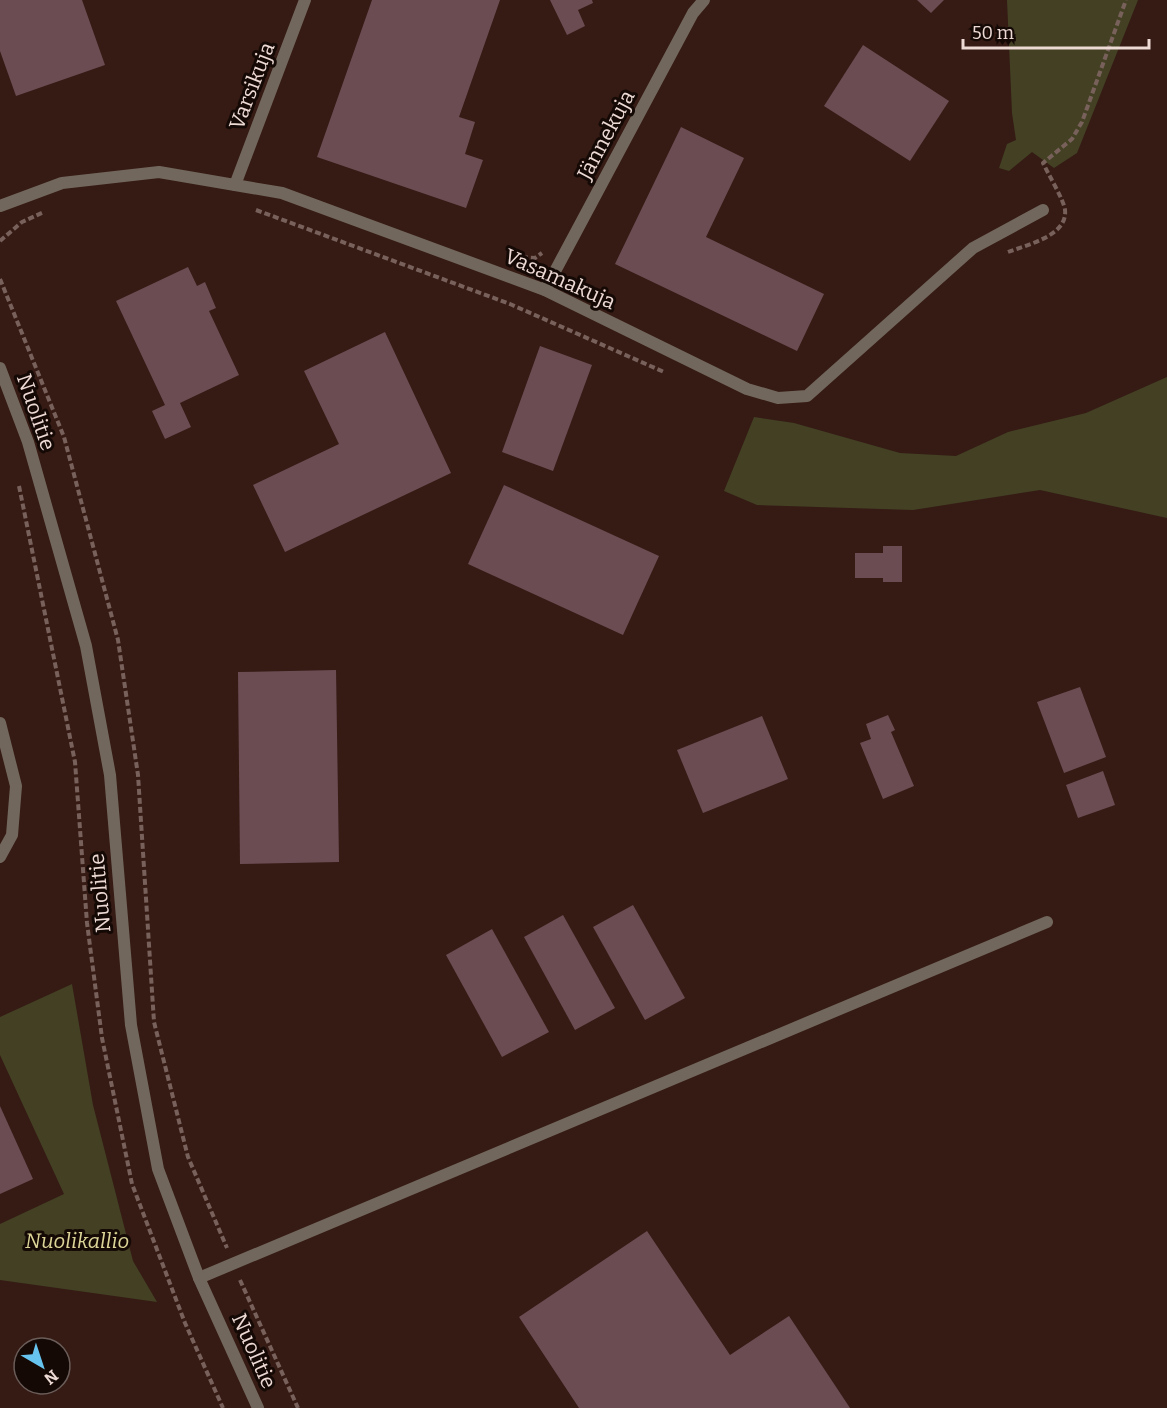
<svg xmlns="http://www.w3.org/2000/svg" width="1167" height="1408" font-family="Bitter,serif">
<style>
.green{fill:#434024}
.building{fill:#6b4c53}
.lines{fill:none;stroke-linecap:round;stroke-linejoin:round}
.path{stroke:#79615b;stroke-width:4;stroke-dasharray:6 3;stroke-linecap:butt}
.lane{stroke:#72675c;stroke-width:12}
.street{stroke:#72675c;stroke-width:12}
.labels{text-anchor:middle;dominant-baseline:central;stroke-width:6;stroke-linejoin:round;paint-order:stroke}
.street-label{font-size:21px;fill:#eddad5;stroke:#150906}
.park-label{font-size:21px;font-style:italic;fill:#dcd597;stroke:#150906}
</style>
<rect width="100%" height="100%" fill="#351b14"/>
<g class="green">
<polygon points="1007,0 1138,0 1077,153 1054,168 1032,152 1009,171 999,168 1007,144 1016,140 1012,113"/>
<polygon points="1167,377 1167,518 1040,490 913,510 757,505 724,491 754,417 794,423 900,453 956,456 1008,432 1086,413"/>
<polygon points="72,984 93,1105 133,1261 157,1302 0,1280 0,1224 64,1194 0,1055 0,1017"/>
</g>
<g class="building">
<polygon points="0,0 82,0 105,65 16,96 0,51"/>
<polygon points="372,0 500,0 459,117 475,122 465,154 483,160 466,208 317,157"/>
<polygon points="550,0 592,0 593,3 578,10 585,26 567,35"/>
<polygon points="917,0 944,0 931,13"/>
<polygon points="863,45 949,101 910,161 824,106"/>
<polygon points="681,127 744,158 706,237 824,294 797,351 615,264"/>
<polygon points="188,267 197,286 205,282 216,308 209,311 239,375 180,403 191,427 165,439 152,411 165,405 116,301"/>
<polygon points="385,332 451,473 285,552 253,485 339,444 304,371"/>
<polygon points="540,346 592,365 553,471 502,452"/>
<polygon points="504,485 659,556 623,635 468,564"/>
<polygon points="883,546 902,546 902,582 883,582 883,578 855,578 855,553 883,553"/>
<polygon points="336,670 339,862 240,864 238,672"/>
<polygon points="1080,687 1106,757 1064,773 1037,702"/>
<polygon points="888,715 895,730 891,732 914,786 883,799 860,743 871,739 866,724"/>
<polygon points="762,716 788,779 703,813 677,750"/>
<polygon points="1103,771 1115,805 1078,818 1066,785"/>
<polygon points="633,905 685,998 645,1020 593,927"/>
<polygon points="563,915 615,1008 575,1030 524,937"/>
<polygon points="492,929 549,1032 502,1057 446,955"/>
<polygon points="0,1106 33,1179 0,1194"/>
<polygon points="647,1231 730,1355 789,1316 850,1408 579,1408 519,1317"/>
</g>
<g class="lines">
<g class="path">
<polyline points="256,210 510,304 664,372"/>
<polyline points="0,241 22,222 44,212"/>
<path d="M1008 252C1026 245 1068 236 1065 210 1064 200 1048 174 1043 163L1072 139 1082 122 1126 0"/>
<polyline points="515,260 516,257 535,258 542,253"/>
<polyline points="0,279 64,437 118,640 138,775 154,1022 188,1157 227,1248"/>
<polyline points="19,486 75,762 87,923 102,1038 132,1184 185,1323 223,1408"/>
<polyline points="240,1280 298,1408"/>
</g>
<g class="lane">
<polyline points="0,723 16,786 12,835 0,857"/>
<polyline points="199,1278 1047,922"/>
</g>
<g class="street">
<polyline points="235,185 305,0"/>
<polyline points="0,206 62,183 159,172 282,193 545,290 747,389 778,398 807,396 973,248 1043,210"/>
<polyline points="545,290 693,13 704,0"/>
<polyline points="0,368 28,442 86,646 110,775 131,1025 158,1169 199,1278 258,1408"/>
</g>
</g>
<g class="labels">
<g class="street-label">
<text transform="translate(252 86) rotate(-69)">Varsikuja</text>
<text transform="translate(606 135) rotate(-62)">Jännekuja</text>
<text transform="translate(560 279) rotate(24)">Vasamakuja</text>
<text transform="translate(36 412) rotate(71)">Nuolitie</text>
<text transform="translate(100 893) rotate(-95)">Nuolitie</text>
<text transform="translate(254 1351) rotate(66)">Nuolitie</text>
</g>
<g class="park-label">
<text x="77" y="1241">Nuolikallio</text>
</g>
</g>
<g transform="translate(42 1366) rotate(141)"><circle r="28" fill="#150906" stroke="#6b5d59" stroke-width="1.5"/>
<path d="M0-4.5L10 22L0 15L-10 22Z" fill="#66c4ef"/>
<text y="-9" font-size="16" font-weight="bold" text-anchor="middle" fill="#eddad5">N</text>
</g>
<path d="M963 39v9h186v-9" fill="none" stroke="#eddad5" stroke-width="3"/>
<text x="972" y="39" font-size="18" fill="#eddad5" stroke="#150906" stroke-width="4.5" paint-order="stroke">50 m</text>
</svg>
